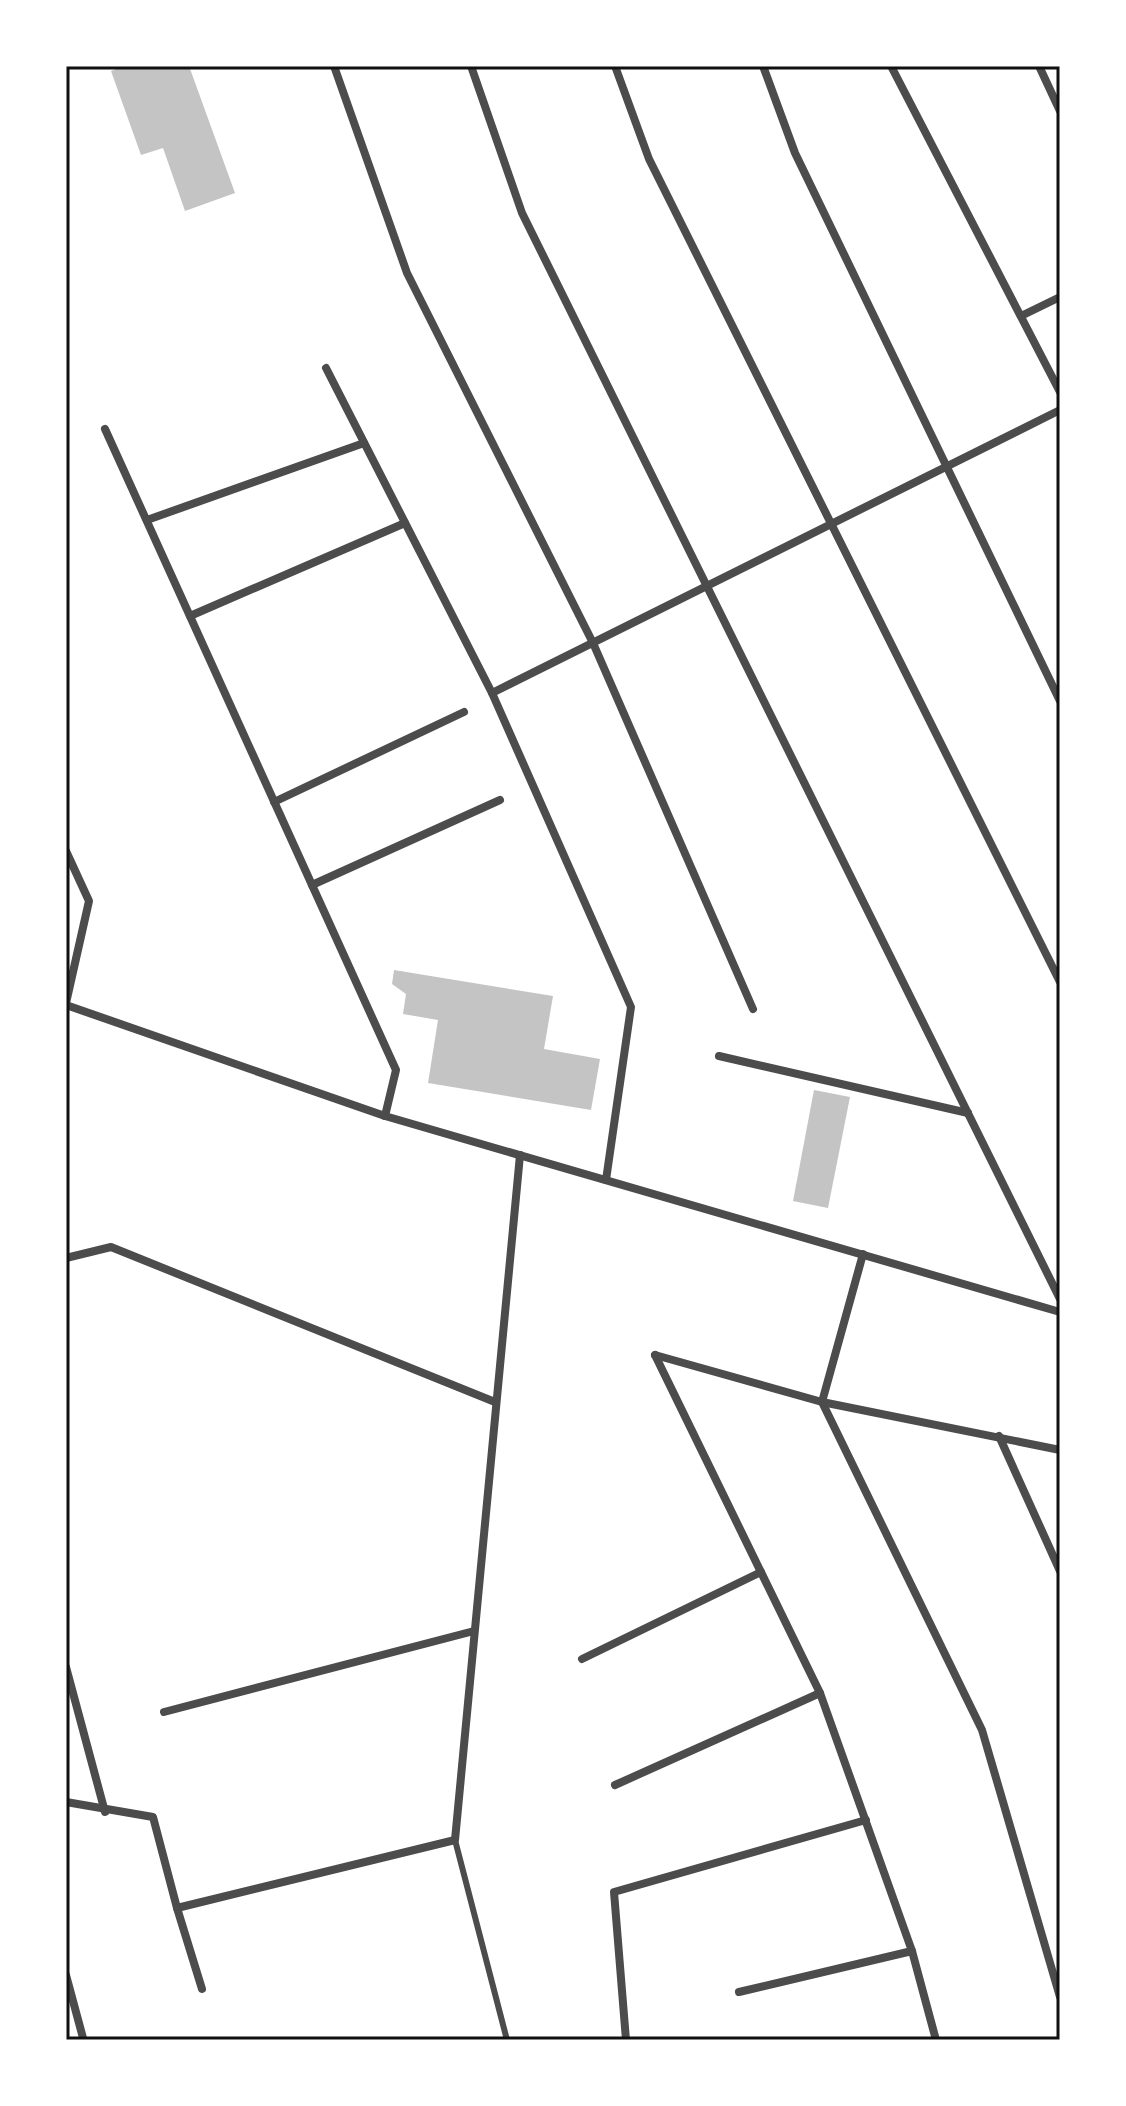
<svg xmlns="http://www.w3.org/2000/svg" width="1126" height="2106" font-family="Lato,sans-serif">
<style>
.building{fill:#c4c4c4}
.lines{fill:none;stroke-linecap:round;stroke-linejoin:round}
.service{stroke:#4c4c4c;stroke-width:6}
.minor{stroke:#4c4c4c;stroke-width:8}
.neatline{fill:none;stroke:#111;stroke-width:3}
</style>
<rect width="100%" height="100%" fill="#fff"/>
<g class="building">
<polygon points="126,66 189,66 235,193 185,211 163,148 141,155 111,71"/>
<polygon points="394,970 553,996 544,1049 600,1059 591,1110 428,1083 438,1020 403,1014 406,994 392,984"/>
<polygon points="814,1090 850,1097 828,1208 793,1201"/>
</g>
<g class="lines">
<polyline class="service" points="455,1840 507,2040"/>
<g class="minor">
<polyline points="334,66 407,273 593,643 753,1009"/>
<polyline points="471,66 522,213 1060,1299"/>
<polyline points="615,66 649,159 1060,982"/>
<polyline points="763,66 795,153 1060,701"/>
<polyline points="891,66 1060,392"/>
<polyline points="1039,66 1060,111"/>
<polyline points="1021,316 1060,297"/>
<polyline points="326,368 492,693 631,1007 606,1180"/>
<polyline points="105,429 396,1070 385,1116"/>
<polyline points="147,520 364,443"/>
<polyline points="190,616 405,523"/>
<polyline points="492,693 1060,410"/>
<polyline points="274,802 464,712"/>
<polyline points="66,851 89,901 66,1003"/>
<polyline points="312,885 500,800"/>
<polyline points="66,1005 385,1116 1060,1312"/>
<polyline points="719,1056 968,1113"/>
<polyline points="863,1254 822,1402 982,1730 1060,1997"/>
<polyline points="66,1258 111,1247 495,1402"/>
<polyline points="655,1355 820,1693 912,1951 936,2040"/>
<polyline points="655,1355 822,1402 1060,1450"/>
<polyline points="999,1436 1060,1571"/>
<polyline points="582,1659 761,1572"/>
<polyline points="66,1667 105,1812"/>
<polyline points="164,1712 474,1631"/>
<polyline points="615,1785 820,1693"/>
<polyline points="66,1802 153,1817 177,1908 455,1840 520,1155"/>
<polyline points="177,1908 202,1989"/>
<polyline points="66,1975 83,2038"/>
<polyline points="739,1992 912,1951"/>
<polyline points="626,2040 614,1892 866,1820"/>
</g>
</g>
<rect width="1126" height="2106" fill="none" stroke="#ffffff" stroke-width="136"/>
<rect x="68" y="68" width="990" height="1970" class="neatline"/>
</svg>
